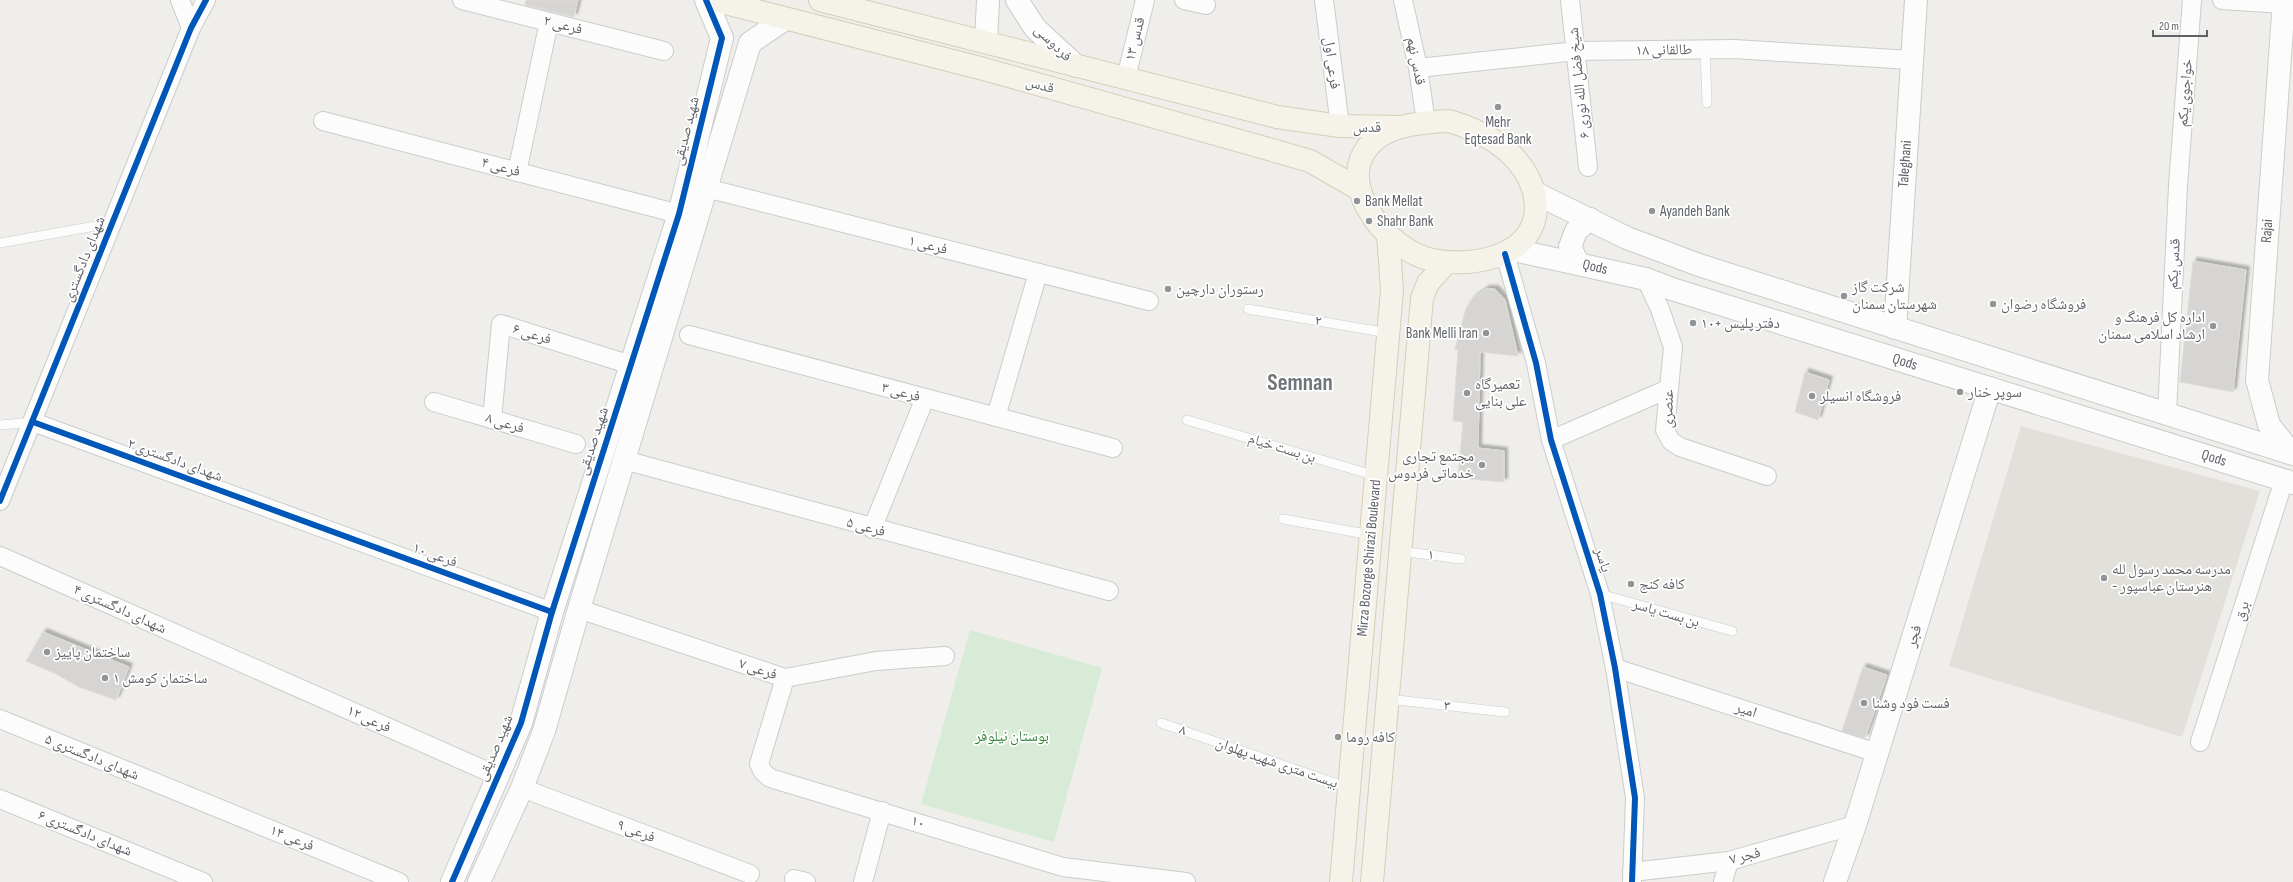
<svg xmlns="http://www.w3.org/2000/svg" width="2293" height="882" font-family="'Sofia Sans Condensed','Noto Naskh Arabic',sans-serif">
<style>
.education{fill:#e2e0da}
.green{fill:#d8ebd6}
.building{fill:#d6d5d3;stroke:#deddd9;filter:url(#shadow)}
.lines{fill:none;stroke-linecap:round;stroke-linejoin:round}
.service-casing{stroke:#cbcccc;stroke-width:10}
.minor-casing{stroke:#cbcccc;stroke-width:20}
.tertiary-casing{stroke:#cbcccc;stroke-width:24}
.secondary-casing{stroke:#cacacb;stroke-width:24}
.primary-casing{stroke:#d7ceb8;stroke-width:24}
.service{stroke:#fdfcfc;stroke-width:9}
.minor{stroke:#fdfcfc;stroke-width:18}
.tertiary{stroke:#fdfcfc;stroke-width:22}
.secondary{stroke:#fdfcfc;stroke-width:22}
.primary{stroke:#f4f2e9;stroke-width:22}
.cycleway-casing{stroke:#fff;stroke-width:8}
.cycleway{stroke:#0057b8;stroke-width:6}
.poi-dot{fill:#919496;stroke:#fff;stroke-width:1.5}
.labels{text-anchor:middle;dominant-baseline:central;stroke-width:3.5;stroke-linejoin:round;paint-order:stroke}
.street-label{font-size:15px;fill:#5f6368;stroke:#fff}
.poi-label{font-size:15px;fill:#5f6368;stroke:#fff;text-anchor:start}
.park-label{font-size:15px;fill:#348238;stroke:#fff}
.town-label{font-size:23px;font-weight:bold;fill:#70757a;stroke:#fff}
</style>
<defs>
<filter id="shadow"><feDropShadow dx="3.5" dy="-3.5" stdDeviation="1" flood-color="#0004"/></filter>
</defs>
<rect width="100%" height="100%" fill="#efeeea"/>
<polygon class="education" points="2021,426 2260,491 2182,737 1949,666"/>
<polygon class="green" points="970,630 1102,668 1054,842 921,804"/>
<g class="building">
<polygon points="526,0 578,0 574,17 525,5"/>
<polygon points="2193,261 2246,270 2233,392 2180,382"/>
<polygon points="1486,289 1495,289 1505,300 1518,356 1480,352 1478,448 1504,451 1504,482 1458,478 1463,422 1453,421 1458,350 1455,349 1466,308 1473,298"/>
<polygon points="1805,372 1829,380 1818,420 1795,412"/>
<polygon points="43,632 129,667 116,700 79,687 56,674 26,661"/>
<polygon points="1863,667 1887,675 1865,738 1842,731"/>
</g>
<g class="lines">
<defs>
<g id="service">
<polyline points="1705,49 1707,103"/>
<polyline points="0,243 112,223"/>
<polyline points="1248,309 1388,333"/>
<polyline points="1187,420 1376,476"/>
<polyline points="0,425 33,422"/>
<polyline points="1283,519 1371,535"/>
<polyline points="1400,551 1461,559"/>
<polyline points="1600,594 1732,631"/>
<polyline points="1388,699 1505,712"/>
<polyline points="1161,723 1349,788"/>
</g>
<g id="minor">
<polyline points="180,0 191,28"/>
<polyline points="462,0 664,51"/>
<polyline points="1184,0 1206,5"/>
<polyline points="1324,0 1340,126"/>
<polyline points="1403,0 1418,68 1426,122"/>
<polyline points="1570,0 1588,167"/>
<polyline points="2222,0 2283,4 2293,2"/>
<polyline points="1418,68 1577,51 1734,49 1911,60"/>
<polyline points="1126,78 1145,0"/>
<polyline points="323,121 679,214"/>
<polyline points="517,172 549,22"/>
<polyline points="706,188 1149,301"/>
<polyline points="1505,254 1536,363 1551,440 1600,594 1615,668 1635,798 1632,882"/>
<polyline points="1646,279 1660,309 1673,347 1665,430 1671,441 1680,447 1767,476"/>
<polyline points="689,335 1113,448"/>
<polyline points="434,402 576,444"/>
<polyline points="2167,414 2178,186 2192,0"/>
<polyline points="996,417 1038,273"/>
<polyline points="492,419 501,324 631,365"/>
<polyline points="33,422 552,612"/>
<polyline points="1551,440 1668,389"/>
<polyline points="624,460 1109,591"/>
<polyline points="0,501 191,28 206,0"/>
<polyline points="872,529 925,398"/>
<polyline points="0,556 498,776"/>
<polyline points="579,609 785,678 876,661 945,656"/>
<polyline points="1615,668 1877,753"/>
<polyline points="785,678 759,764 763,772 770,778 1063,867 1186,882"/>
<polyline points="0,719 399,882"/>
<polyline points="2200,742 2284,480"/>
<polyline points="522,788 750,874"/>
<polyline points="0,799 203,882"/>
<polyline points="1632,872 1729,861 1855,825"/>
<polyline points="794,879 806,882"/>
<polyline points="863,882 882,811"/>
<polyline points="1723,882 1729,861"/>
</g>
<g id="tertiary">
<polyline points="2284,0 2257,380 2269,425 2291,453"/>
<polyline points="452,882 521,723 552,612 679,214 722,38 706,0"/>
<polyline points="479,882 522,788 544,731 579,609 750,43 785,19"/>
<polyline points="1835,882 1855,825 1990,388"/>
</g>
<g id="secondary">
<polyline points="1017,0 1035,28 1076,66"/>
<polyline points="986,42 988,0"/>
<polyline points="1535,193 1627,238 1699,265 2293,454"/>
<polyline points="1514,250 1646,279 1672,289 2293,483"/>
<polyline points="1578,263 1570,247 1576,231 1590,219"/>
<polyline points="1895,328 1916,0"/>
</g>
<g id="primary">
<polyline points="714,0 980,68 1265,148 1310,161 1359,189"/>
<polyline points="820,0 1277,117 1340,126 1402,127"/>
<path d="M1449 121C1470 127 1488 135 1505 149 1544 181 1551 237 1497 256 1475 264 1447 264 1425 258 1382 244 1330 177 1376 139 1394 124 1427 122 1449 121Z"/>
<polyline points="1341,882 1392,290 1388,234"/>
<polyline points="1372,882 1422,298 1428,283 1446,263"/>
</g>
</defs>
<use href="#service" class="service-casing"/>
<use href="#minor" class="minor-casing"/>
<use href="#tertiary" class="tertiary-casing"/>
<use href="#secondary" class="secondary-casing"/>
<use href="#primary" class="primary-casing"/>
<use href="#service" class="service"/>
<use href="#minor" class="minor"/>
<use href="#tertiary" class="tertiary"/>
<use href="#secondary" class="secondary"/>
<use href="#primary" class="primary"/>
<defs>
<g id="cycleway">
<polyline points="1505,254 1536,363 1551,440 1600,594 1615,668 1635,798 1632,882"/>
<polyline points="33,422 552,612"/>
<polyline points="0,501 191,28 206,0"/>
<polyline points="452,882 521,723 552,612 679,214 722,38 706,0"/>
</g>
</defs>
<use href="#cycleway" class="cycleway-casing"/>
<use href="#cycleway" class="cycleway"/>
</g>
<g class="poi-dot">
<circle cx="1498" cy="107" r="4"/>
<circle cx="1357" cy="201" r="4"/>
<circle cx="1652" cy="211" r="4"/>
<circle cx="1369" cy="221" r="4"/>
<circle cx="1168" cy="289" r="4"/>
<circle cx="1844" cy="296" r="4"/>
<circle cx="1993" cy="304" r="4"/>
<circle cx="1693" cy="323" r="4"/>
<circle cx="2213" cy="326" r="4"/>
<circle cx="1486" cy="333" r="4"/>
<circle cx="1960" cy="392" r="4"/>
<circle cx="1467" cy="393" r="4"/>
<circle cx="1812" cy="396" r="4"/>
<circle cx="1482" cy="465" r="4"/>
<circle cx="2104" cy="578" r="4"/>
<circle cx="1631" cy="584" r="4"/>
<circle cx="47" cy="652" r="4"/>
<circle cx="105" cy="678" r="4"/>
<circle cx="1864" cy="703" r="4"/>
<circle cx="1338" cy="737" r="4"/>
</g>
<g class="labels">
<g class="street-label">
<text transform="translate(563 25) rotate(14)">فرعی ۲</text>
<text transform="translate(1135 39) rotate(-76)">قدس ۱۳</text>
<text transform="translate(1053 43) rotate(44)">فردوسی</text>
<text transform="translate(1664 50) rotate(-1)">طالقانی ۱۸</text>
<text transform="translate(1416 61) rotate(79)">قدس نهم</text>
<text transform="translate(1332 63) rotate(83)">فرعی اول</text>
<text transform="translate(1579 83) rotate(-96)">شیخ فضل الله نوری ۶</text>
<text transform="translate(1040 85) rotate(16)">قدس</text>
<text transform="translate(2185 93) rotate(-86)">خواجوی یکم</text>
<text x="1367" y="127">قدس</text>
<text transform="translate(686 131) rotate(-76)">شهید صدیقی</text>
<text transform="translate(1905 164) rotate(-86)">Taleghani</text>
<text transform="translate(501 167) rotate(15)">فرعی ۴</text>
<text transform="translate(2267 231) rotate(-86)">Rajai</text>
<text transform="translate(928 245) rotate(14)">فرعی ۱</text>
<text transform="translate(84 259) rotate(-68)">شهدای دادگستری</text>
<text transform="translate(2174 264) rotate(-87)">قدس یکم</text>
<text transform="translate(1595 267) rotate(13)">Qods</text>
<text transform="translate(1318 321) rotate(10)">۲</text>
<text transform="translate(532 334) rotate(17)">فرعی ۶</text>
<text transform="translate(1905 362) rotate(17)">Qods</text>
<text transform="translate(901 392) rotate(15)">فرعی ۳</text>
<text transform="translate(1668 409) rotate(-89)">عنصری</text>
<text transform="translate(505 423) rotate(17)">فرعی ۸</text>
<text transform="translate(593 441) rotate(-72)">شهید صدیقی</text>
<text transform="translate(1282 448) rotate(17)">بن بست خیام</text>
<text transform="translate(2214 458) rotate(17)">Qods</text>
<text transform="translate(175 460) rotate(20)">شهدای دادگستری ۲</text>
<text transform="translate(866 527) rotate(15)">فرعی ۵</text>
<text transform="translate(435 555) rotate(20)">فرعی ۱۰</text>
<text transform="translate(1431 555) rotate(7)">۱</text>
<text transform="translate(1369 558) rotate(-85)">Mirza Bozorge Shirazi Boulevard</text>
<text transform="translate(1603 560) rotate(72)">یاسر</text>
<text transform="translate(120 609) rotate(24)">شهدای دادگستری ۴</text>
<text transform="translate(2242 611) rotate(-72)">برق</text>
<text transform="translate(1666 613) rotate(16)">بن بست یاسر</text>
<text transform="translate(1914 636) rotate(-73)">فجر</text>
<text transform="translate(758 669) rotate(18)">فرعی ۷</text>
<text transform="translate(1447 706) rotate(6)">۳</text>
<text transform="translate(1746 710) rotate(18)">امیر</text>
<text transform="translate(369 719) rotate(24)">فرعی ۱۲</text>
<text transform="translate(1183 730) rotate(19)">۸</text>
<text transform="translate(495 748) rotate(-67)">شهید صدیقی</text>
<text transform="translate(92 757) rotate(22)">شهدای دادگستری ۵</text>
<text transform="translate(1277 763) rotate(19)">بیست متری شهید پهلوان</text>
<text transform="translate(918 822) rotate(17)">۱۰</text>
<text transform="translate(636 831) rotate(21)">فرعی ۹</text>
<text transform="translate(85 833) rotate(22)">شهدای دادگستری ۶</text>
<text transform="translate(292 838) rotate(22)">فرعی ۱۴</text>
<text transform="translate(1745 856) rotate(-14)">فجر ۷</text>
</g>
<g class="poi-label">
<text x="1498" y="122" text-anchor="middle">Mehr<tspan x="1498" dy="17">Eqtesad Bank</tspan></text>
<text x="1365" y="201">Bank Mellat</text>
<text x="1660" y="211">Ayandeh Bank</text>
<text x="1377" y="221">Shahr Bank</text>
<text x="1852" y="287">شرکت گاز<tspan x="1852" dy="17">شهرستان سمنان</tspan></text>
<text x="1176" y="289">رستوران دارچین</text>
<text x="2001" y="304">فروشگاه رضوان</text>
<text x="2205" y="317" text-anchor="end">اداره کل فرهنگ و<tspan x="2205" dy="17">ارشاد اسلامی سمنان</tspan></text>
<text x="1701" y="323">دفتر پلیس +۱۰</text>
<text x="1478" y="333" text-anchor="end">Bank Melli Iran</text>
<text x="1475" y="384">تعمیرگاه<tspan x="1475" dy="17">علی بنایی</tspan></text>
<text x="1968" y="392">سوپر خنار</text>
<text x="1820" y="396">فروشگاه انسیلر</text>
<text x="1474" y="456" text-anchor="end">مجتمع تجاری<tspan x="1474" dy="17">خدماتی فردوس</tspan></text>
<text x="2112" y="569">مدرسه محمد رسول لله<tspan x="2112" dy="17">- هنرستان عباسپور</tspan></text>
<text x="1639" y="584">کافه کنج</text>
<text x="55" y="652">ساختمان پاییز</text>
<text x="113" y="678">ساختمان کومش ۱</text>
<text x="1872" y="703">فست فود وشنا</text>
<text x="1346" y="737">کافه روما</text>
</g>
<g class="park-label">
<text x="1012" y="736">بوستان نیلوفر</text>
</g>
<g class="town-label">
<text x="1300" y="383">Semnan</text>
</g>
</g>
<path d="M2153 30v6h54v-6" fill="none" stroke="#5f6368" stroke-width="2"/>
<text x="2159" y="30" font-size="12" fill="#5f6368" stroke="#ffffff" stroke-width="3" paint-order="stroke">20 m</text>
</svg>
